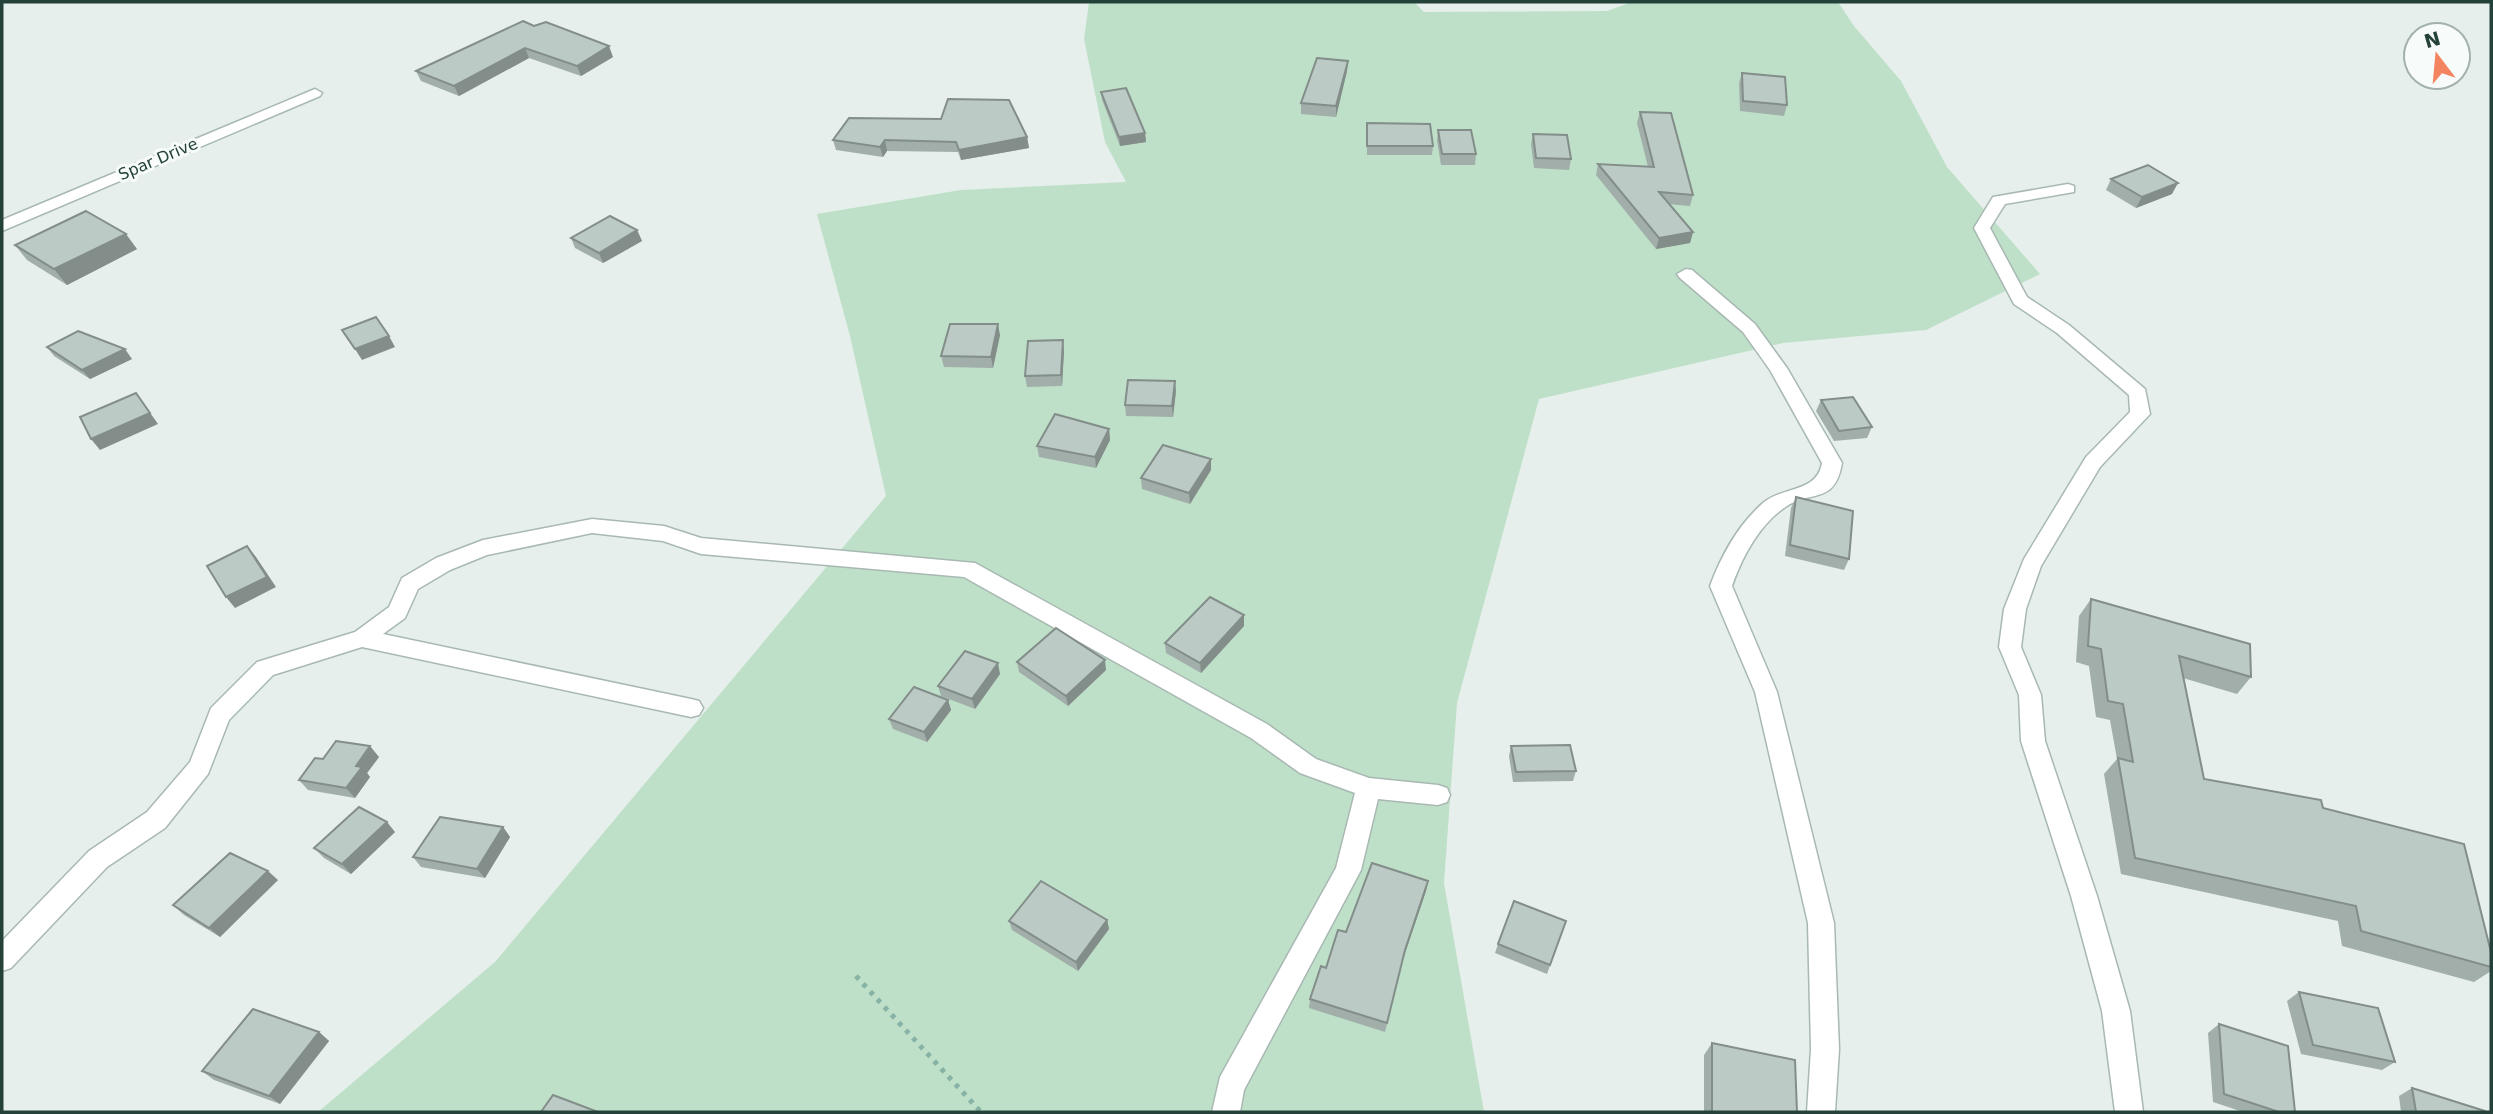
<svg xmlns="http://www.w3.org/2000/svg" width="2493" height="1114" font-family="'DejaVu Sans',sans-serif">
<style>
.green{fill:#bfe0c8}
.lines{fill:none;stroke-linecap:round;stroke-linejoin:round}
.minor-casing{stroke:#a8b8b2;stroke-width:3}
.path{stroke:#86b3a5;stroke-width:5;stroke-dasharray:4.5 6;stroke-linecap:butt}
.minor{fill:#fff;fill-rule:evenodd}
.wall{fill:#a1aea9}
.shaded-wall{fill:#838d89}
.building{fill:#bbcac4;stroke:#838d89;stroke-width:2}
.labels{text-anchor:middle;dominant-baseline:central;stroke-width:6;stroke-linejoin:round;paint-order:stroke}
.far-street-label{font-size:16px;fill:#24423a;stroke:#f7fbf9}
</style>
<rect width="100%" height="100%" fill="#e6efeb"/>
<polygon class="green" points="1089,2 1414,2 1424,12 1607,11 1632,2 1838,2 1854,26 1901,81 1947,167 2040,274 1926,330 1783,343 1539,399 1457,703 1444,883 1484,1112 318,1112 495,962 886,496 850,336 817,214 961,190 1126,182 1105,142 1084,39"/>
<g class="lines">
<defs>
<g id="minor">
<polygon points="315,89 322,93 320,96 2,231 2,220"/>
<polygon points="2068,184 2074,186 2074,192 2005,204 1990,228 2027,297 2069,325 2145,389 2150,414 2100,467 2041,566 2026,609 2021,647 2041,695 2045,741 2097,896 2130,1011 2143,1112 2115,1112 2102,1011 2071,896 2021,741 2019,695 1999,647 2004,609 2024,559 2086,457 2130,412 2129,395 2057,333 2014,304 1974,228 1993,197"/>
<path d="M1686 269 1692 270 1755 324 1787 368 1842 463C1835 504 1813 490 1787 506 1760 523 1742 557 1732 586L1777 692 1834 923 1839 1049 1835 1112H1807L1811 1049 1808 923 1755 692 1710 586C1721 556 1739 524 1763 503 1783 486 1817 493 1822 463L1770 370 1743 332 1680 278 1677 274Z"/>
<polygon points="592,519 664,526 701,538 975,563 1267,724 1316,759 1369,778 1438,785 1447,788 1450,795 1447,802 1438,805 1378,799 1361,870 1244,1090 1240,1112 1212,1112 1220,1077 1336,868 1355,793 1300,773 1251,738 964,577 701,554 663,541 592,533 487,555 450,570 418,589 405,618 383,634 691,699 699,701 703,708 699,715 691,717 362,647 273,675 229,720 208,774 165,828 107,867 11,968 2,971 2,941 89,851 147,812 190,762 211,708 257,662 355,632 389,607 402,578 436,558 483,540"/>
</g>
</defs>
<use href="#minor" class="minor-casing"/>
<polyline class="path" points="856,976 981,1112"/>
<use href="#minor" class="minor"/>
</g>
<g class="wall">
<polygon points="523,21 613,57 581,76 529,58 459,96 421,81 416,71"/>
<polygon points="1348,61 1347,71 1336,117 1301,114 1301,103"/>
<polygon points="1742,73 1787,105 1784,116 1740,111 1739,83"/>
<polygon points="1101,92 1145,133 1146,142 1120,146 1102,100"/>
<polygon points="1640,112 1693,195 1690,206 1668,204 1693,232 1690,243 1656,249 1596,175 1598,164 1648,167 1637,123"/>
<polygon points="1367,123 1433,146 1432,155 1367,155"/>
<polygon points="1438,130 1476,154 1475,165 1441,165 1437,141"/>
<polygon points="1533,134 1571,159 1569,170 1534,168 1531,144"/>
<polygon points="1027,137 1029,148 961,160 958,152 887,151 883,157 836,150 833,140"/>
<polygon points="2111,179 2172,194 2136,208 2106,190"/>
<polygon points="637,230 642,241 603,263 575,248 571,238"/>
<polygon points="15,245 137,249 67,285 27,260"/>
<polygon points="1000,335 993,368 944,367 941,356"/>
<polygon points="47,347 132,359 90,379 54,356"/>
<polygon points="1064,351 1062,386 1027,387 1025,376"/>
<polygon points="1176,391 1173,417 1126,416 1125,405"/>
<polygon points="1821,400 1872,427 1867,438 1834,441 1816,411"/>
<polygon points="1109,429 1110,440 1096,468 1039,457 1037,446"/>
<polygon points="1211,470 1190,504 1142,489 1141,478"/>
<polygon points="1796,497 1849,559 1844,570 1785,556 1791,508"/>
<polygon points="2091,599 2251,677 2237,694 2183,678 2204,779 2323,808 2491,952 2491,971 2474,982 2342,946 2338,921 2121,874 2104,774 2117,759 2110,720 2096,717 2089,666 2076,662 2079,616"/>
<polygon points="1244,626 1201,673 1166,653 1165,643"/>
<polygon points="1017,662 1106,670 1068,706 1019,672"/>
<polygon points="1000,674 975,709 941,696 938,686"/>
<polygon points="948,700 951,710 927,742 893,729 889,719"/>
<polygon points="1511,746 1576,771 1573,781 1513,782 1509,756"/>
<polygon points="379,757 367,773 370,777 355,798 308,790 299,780 323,759"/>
<polygon points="503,827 510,837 485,878 421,867 413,857"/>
<polygon points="395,832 351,874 324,858 314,848"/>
<polygon points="278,880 220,937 184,915 173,905"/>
<polygon points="1428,881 1426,891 1403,959 1385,1032 1309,1008 1310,999 1346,932"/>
<polygon points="1107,920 1109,929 1078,971 1012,930 1009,921"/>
<polygon points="1566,921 1547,974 1495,953 1498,944"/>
<polygon points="2299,992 2395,1062 2382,1070 2301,1054 2287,1001"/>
<polygon points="2219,1024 2295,1112 2243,1112 2213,1102 2208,1033"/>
<polygon points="319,1032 329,1041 280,1104 214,1080 202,1071"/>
<polygon points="1712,1043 1797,1112 1704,1112 1704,1055"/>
<polygon points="2412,1088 2485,1112 2401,1112 2399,1096"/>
</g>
<g class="shaded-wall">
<polygon points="609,46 613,57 581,76 577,66"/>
<polygon points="525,48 529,58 459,96 454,86"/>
<polygon points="1348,61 1347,71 1336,117 1336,106"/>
<polygon points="1145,133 1146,142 1120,146 1119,137"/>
<polygon points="1027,137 1029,148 961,160 959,150"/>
<polygon points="885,140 887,151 883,157 880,147"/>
<polygon points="2178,183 2172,194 2136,208 2142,197"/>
<polygon points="637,230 642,241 603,263 599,253"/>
<polygon points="1693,232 1690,243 1656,249 1659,238"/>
<polygon points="126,234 137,249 67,285 54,269"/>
<polygon points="998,324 1000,335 993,368 991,357"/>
<polygon points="389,336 395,347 362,360 355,349"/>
<polygon points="1063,340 1064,351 1062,386 1061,375"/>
<polygon points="125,349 132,359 90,379 82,370"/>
<polygon points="1175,381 1176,391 1173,417 1172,406"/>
<polygon points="136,393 158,424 100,450 91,439"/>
<polygon points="1109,429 1110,440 1096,468 1095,457"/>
<polygon points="1211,459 1211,470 1190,504 1189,493"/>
<polygon points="247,546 256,557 276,587 235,608 226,597"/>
<polygon points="1244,615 1244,626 1201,673 1200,663"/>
<polygon points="1105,660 1106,670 1068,706 1066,696"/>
<polygon points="998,663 1000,674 975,709 972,699"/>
<polygon points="948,700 951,710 927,742 924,732"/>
<polygon points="370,746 379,757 367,773 370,777 355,798 346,788 356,766"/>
<polygon points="387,822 395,832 351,874 342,864"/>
<polygon points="503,827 510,837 485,878 477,869"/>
<polygon points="268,871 278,880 220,937 209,928"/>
<polygon points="1428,881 1426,891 1403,959 1385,1032 1405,950"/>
<polygon points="1107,920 1109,929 1078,971 1076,962"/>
<polygon points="319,1032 329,1041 280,1104 269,1096"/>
</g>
<g class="building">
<polygon points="523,21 534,26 546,22 609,46 577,66 525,48 454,86 416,71"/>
<polygon points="1317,58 1348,61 1336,106 1301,103"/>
<polygon points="1742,73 1785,77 1787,105 1743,101"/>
<polygon points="1126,88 1145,133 1119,137 1101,92"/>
<polygon points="948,99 1009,100 1027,137 959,150 956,142 885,140 880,147 833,140 849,118 941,119"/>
<polygon points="1640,112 1671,113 1693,195 1659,192 1693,232 1659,238 1598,164 1654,167"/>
<polygon points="1367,123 1430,124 1433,146 1367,146"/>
<polygon points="1438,130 1471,130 1476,154 1442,154"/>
<polygon points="1533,134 1567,135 1571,159 1536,158"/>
<polygon points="2148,165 2178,183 2142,197 2111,179"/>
<polygon points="86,211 126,234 54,269 15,245"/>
<polygon points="610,216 637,230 599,253 571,238"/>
<polygon points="376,317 389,336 355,349 342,330"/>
<polygon points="950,324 998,324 991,357 941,356"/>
<polygon points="78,331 125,349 82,370 47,347"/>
<polygon points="1063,340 1061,375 1025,376 1028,341"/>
<polygon points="1128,380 1175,381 1172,406 1125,405"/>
<polygon points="136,393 150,413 91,439 80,417"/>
<polygon points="1853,397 1872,427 1839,431 1821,400"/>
<polygon points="1055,414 1109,429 1095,457 1037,446"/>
<polygon points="1163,445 1211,459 1189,493 1141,478"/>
<polygon points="1796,497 1853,511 1849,559 1790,545"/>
<polygon points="247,546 267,577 226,597 207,566"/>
<polygon points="1210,597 1244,615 1200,663 1165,643"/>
<polygon points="2091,599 2250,644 2251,677 2179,656 2204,779 2321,800 2323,808 2464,844 2491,952 2491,967 2361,931 2356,906 2135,858 2118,758 2133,762 2123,704 2108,701 2101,649 2088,646"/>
<polygon points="1056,628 1105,660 1066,696 1017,662"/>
<polygon points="965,651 998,663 972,699 938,686"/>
<polygon points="914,687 948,700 924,732 889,719"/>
<polygon points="336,741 370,746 356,766 362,767 346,788 299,780 315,758 323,759"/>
<polygon points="1570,745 1576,771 1516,772 1511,746"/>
<polygon points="359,807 387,822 342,864 314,848"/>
<polygon points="440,817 503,827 477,869 413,857"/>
<polygon points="230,853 268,871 209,928 173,905"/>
<polygon points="1372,863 1428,881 1405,950 1387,1023 1310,999 1321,966 1326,968 1338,930 1346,932"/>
<polygon points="1041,881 1107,920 1076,962 1009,921"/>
<polygon points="1514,901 1566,921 1550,965 1498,944"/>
<polygon points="2299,992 2378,1008 2395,1062 2313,1045"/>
<polygon points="253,1009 319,1032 269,1096 202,1071"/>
<polygon points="2219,1024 2288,1046 2295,1112 2279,1112 2224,1094"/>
<polygon points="1712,1043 1795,1060 1797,1112 1712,1112"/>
<polygon points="2412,1088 2485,1111 2485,1112 2416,1112"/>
<polygon points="553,1095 598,1112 541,1112"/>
</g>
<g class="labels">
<g class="far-street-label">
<text transform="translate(158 159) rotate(-23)">Spar Drive</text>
</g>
</g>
<rect width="2493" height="1114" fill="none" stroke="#24423a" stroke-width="7"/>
<g transform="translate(2437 56) rotate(344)"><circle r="33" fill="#f7fbf9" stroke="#a3b1ad" stroke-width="2"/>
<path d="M0-5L12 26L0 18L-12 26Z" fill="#f4845f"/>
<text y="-10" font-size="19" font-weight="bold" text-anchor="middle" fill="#24423a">N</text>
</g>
</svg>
